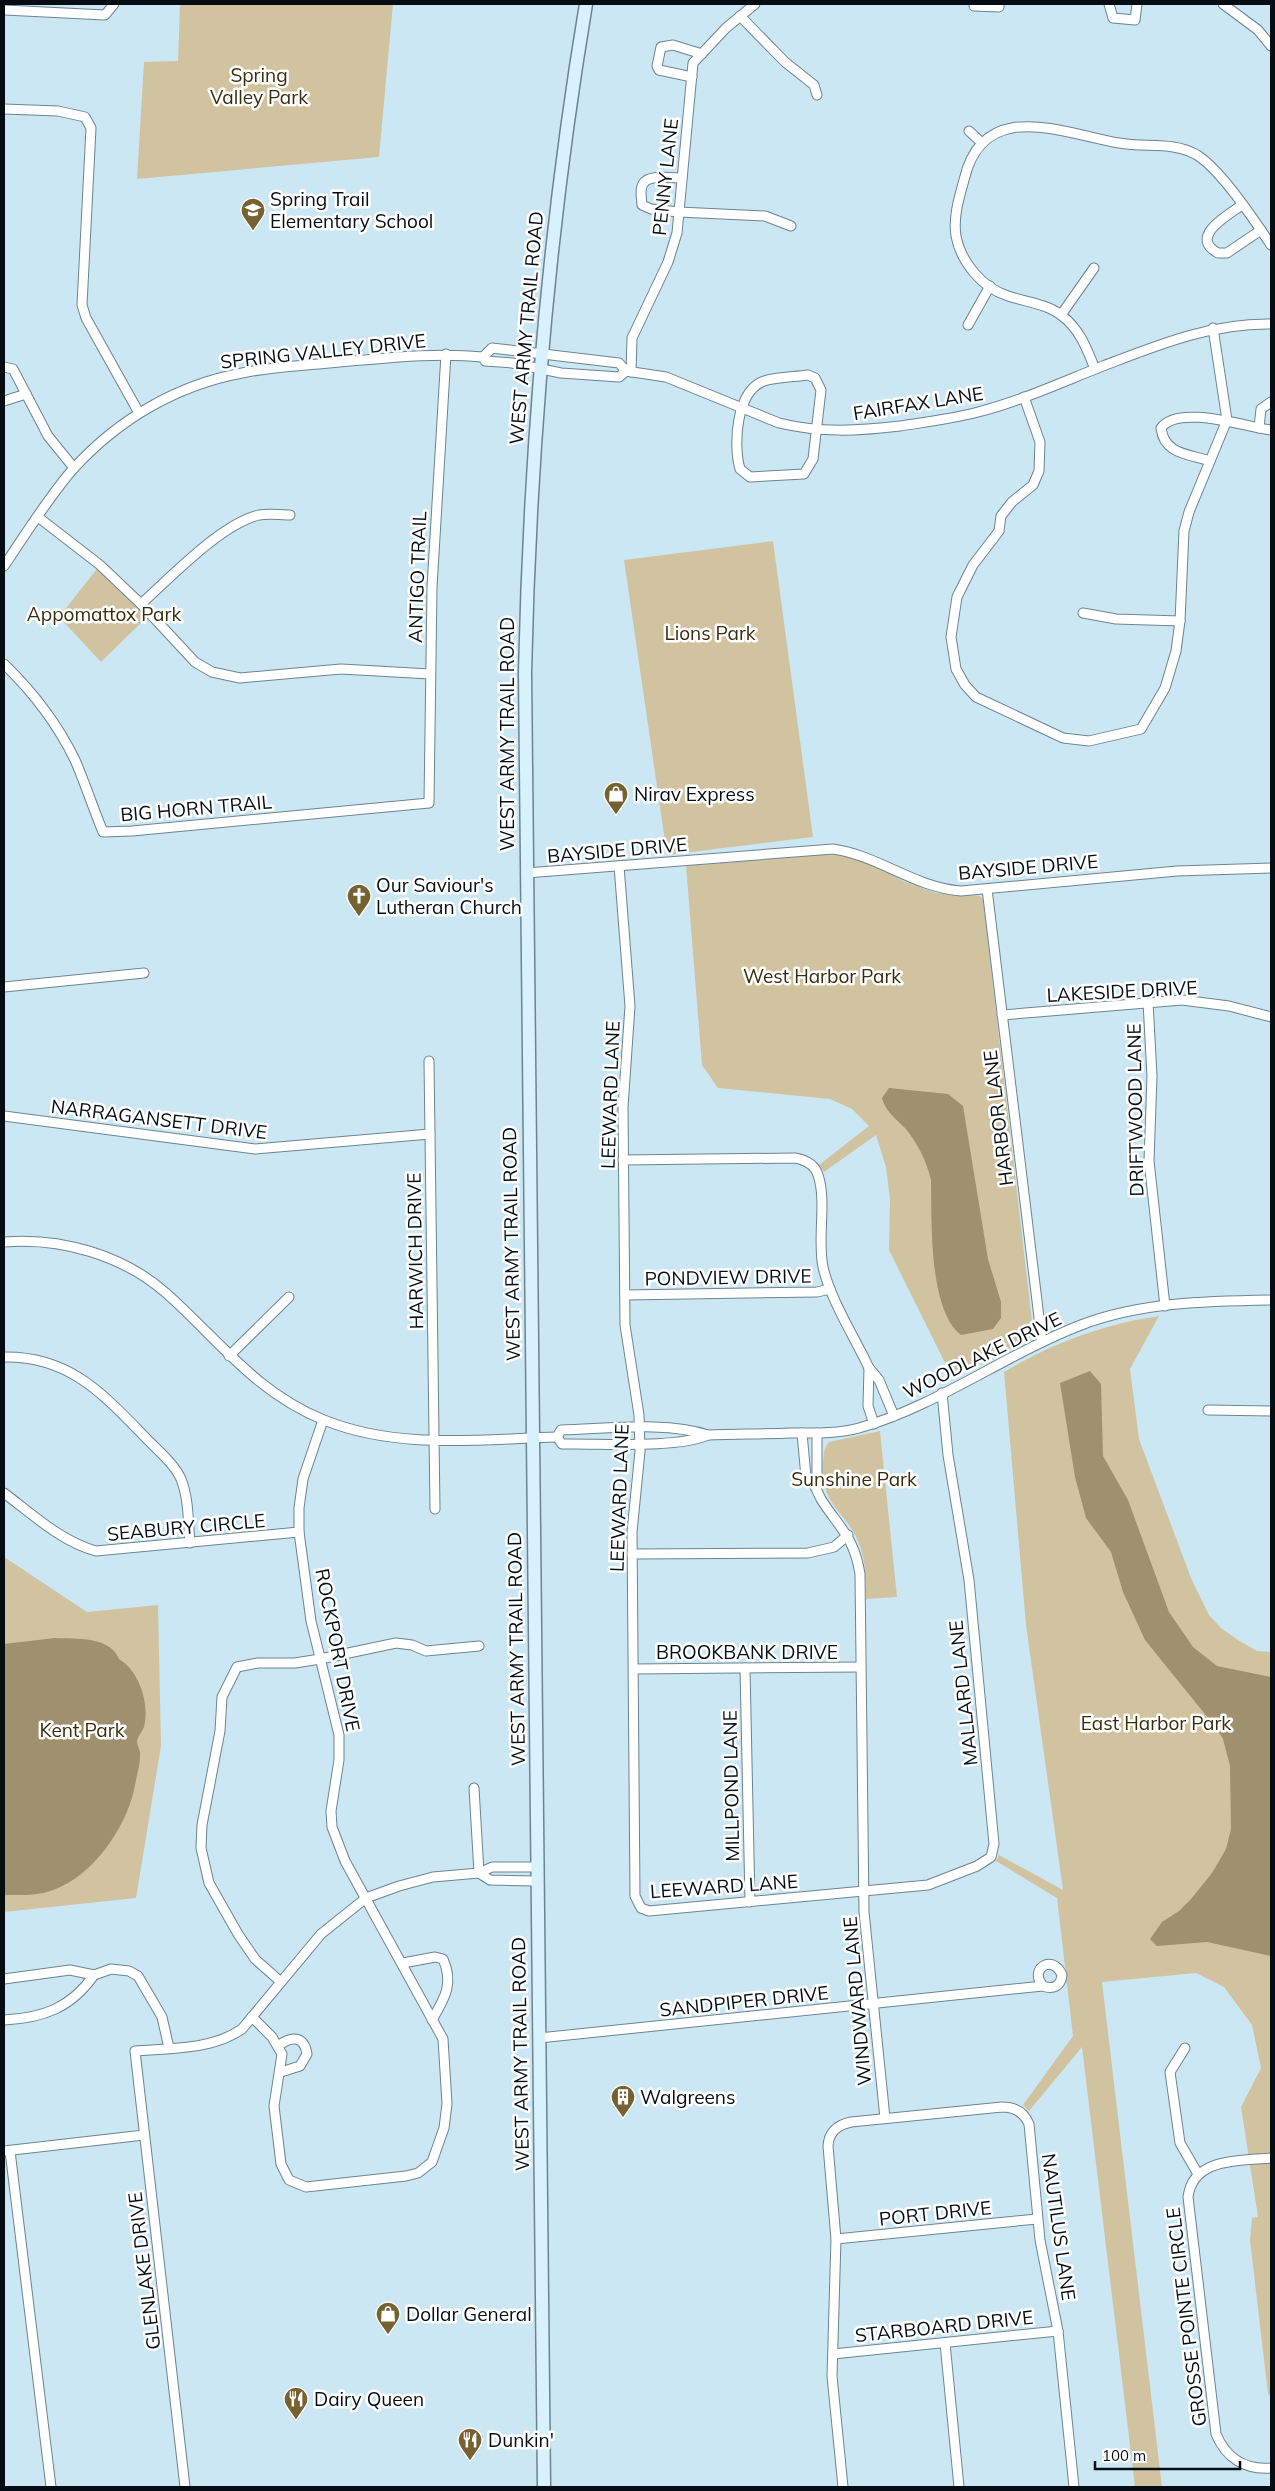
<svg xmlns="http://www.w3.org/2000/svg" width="1275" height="2491" font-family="Mulish,sans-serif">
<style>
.green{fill:#d1c3a0}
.water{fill:#9f916e}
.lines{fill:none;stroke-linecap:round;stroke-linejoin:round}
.street-casing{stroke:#6c8490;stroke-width:11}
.secondary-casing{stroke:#6c8490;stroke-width:15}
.street{stroke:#fff;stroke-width:9}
.secondary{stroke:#d7f1fd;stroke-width:12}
.labels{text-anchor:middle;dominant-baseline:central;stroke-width:5;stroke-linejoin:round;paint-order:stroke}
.park-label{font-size:19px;fill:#382c0e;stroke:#fff}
.street-label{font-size:19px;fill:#050d12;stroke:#fff}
.poi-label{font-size:19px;fill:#050d12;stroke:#fff;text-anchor:start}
</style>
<rect width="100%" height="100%" fill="#cce7f4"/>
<g class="green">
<polygon points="180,4 393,4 379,157 137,179 144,62 178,61"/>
<polygon points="773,541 813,837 667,855 624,560"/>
<polygon points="100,565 150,614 101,662 59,617"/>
<polygon points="824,854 848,856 875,866 903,881 936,893 980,896 983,899 1033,1330 1029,1339 952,1377 889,1250 890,1200 886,1167 876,1135 824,1172 819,1165 869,1126 852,1109 830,1099 718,1088 702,1065 686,866"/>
<path d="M1159 1316 1130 1369 1139 1439 1191 1578 1209 1615 1221 1628 1238 1640 1257 1651 1271 1652V2396L1268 2394 1250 2240 1252 2218 1258 2217 1241 2107 1261 2068 1252 2025 1224 1987 1196 1973 1102 1982 1162 2487H1135L1082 2047 1029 2111 1023 2105 1073 2036 1057 1898 996 1861 999 1855 1063 1890 1026 1625 1004 1372C1053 1343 1103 1324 1159 1316Z"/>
<path d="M880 1431 897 1597 866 1599C866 1581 866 1564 860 1546 847 1510 821 1508 823 1464 824 1455 823 1449 829 1442Z"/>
<polygon points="4,1557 87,1612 158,1605 161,1746 136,1898 4,1912"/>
</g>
<g class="water">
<path d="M889 1088 948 1094 963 1106 988 1259 1001 1302V1318L993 1329 961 1335C928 1309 932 1220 931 1180 927 1162 917 1142 905 1128 895 1118 886 1112 882 1098Z"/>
<polygon points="1090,1371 1101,1384 1103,1456 1128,1500 1169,1612 1193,1647 1217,1666 1271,1677 1271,1956 1207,1942 1157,1946 1150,1939 1162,1922 1179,1911 1191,1899 1212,1873 1226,1849 1231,1829 1230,1766 1223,1739 1217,1729 1145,1640 1123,1592 1111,1552 1086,1518 1075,1477 1060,1383"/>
<path d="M55 1638C76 1639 110 1636 119 1659 139 1671 150 1703 144 1727 142 1732 138 1736 137 1741 137 1745 139 1748 140 1752 141 1763 136 1778 134 1790 125 1829 93 1876 53 1890 38 1896 20 1895 4 1895V1644Z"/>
</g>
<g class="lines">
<defs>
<g id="street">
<polyline points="974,4 974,6 999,7 999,4"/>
<polyline points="1109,4 1113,18 1135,20 1137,4"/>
<polyline points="1223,4 1258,30 1271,46"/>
<polyline points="4,10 105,15 114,4"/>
<polyline points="740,16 785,62 814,85 817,95"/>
<polyline points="692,77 659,70 657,66 661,47 673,45 702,54"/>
<polyline points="4,109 58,111 85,117 91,128 82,305 86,318 139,413"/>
<polyline points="969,131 982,143"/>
<path d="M682 178C672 178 648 174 643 184 639 190 642 199 642 205L651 209 679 212 765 216 791 226"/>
<path d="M1242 205C1228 215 1188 237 1218 253H1227L1261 230"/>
<polyline points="1061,315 1094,268"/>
<polyline points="968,325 990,286"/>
<path d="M483 357 492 348 619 363 626 371 666 377 779 423C820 433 858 431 900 426 926 422 952 419 978 412 1021 401 1062 382 1103 366 1158 345 1211 323 1271 324"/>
<polyline points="4,367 13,369 48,436 74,468"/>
<path d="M1095 369C1087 349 1080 329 1061 315 1047 304 1026 302 1008 296 982 288 961 262 956 236 953 217 959 198 964 180 983 97 1062 133 1119 143 1146 148 1173 141 1197 155 1221 170 1255 221 1271 245"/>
<polyline points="631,372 632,338 668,262 677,233 693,63 726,28 755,4"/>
<path d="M808 375 815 378 821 390 813 459 804 474 750 477 740 469C733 445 736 391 764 381 777 377 794 377 808 375Z"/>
<polyline points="1024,397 1040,442 1039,471 1033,485 1012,502 1001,516 999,531 973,565 957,597 951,637 956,669 965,685 976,697 1063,738 1089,741 1141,729 1165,688 1176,651 1180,621 1184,531 1189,512 1227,420 1213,328"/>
<polyline points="4,401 26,394"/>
<polyline points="1259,428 1261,409 1271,402"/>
<path d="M1210 461C1188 454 1164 454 1161 428 1178 404 1246 427 1271 430"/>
<polyline points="38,517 100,565 141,604 195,662 212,672 240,678 341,669 430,674"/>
<path d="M4 566C25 535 50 495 74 468 119 419 177 385 242 373 270 367 300 366 329 363 380 359 431 352 483 357L485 361 512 363 561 373 619 377 626 371"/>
<path d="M141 604C170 578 221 524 259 515 269 513 280 515 290 515"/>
<polyline points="1083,613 1116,619 1180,621"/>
<path d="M4 664C33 692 57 723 75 760 85 783 93 808 103 832L132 831 429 803 432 587 446 354"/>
<polyline points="619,866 630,1006 623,1107 625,1325 639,1415 640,1451 632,1532 635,1896 641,1908 649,1911 928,1885 977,1866 991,1857 994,1844 969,1580 948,1455 942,1393"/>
<path d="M526 873 833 849C880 856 913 887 961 891L1177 871 1271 868"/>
<polyline points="987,889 1042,1342"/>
<polyline points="4,987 144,973"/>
<polyline points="1148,1002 1152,1076 1149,1161 1165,1306"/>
<polyline points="1002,1015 1182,1000 1229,1006 1271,1017"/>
<polyline points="429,1061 435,1509"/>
<polyline points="4,1116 255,1149 430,1134"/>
<path d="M623 1160 795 1158C806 1160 815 1165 818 1175 827 1201 817 1239 823 1267 830 1299 855 1338 869 1368L879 1380 894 1416"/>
<path d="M4 1242C60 1237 123 1255 166 1293 220 1341 255 1392 324 1420 398 1450 480 1439 557 1437"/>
<polyline points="625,1295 817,1292 830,1289"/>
<polyline points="229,1356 289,1297"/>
<path d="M4 1357C69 1356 102 1393 144 1436 156 1449 174 1463 181 1479 189 1499 188 1522 190 1543"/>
<polyline points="869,1368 868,1406 874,1424"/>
<polyline points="1208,1410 1271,1411"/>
<path d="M802 1433 806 1477C815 1482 816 1490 821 1499 839 1528 854 1536 860 1574L864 1912 885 2118"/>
<path d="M557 1437 561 1430C606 1429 666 1421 708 1435 736 1434 763 1434 791 1433 813 1433 837 1434 859 1428 935 1407 1006 1354 1081 1325 1141 1302 1208 1301 1271 1300"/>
<path d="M557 1437 562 1444C600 1443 675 1449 708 1435"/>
<polyline points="813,1481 817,1475 817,1433"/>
<path d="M4 1493C32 1514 62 1542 96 1551L299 1532"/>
<polyline points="632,1554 808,1553 834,1547 848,1535"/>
<polyline points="745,1668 750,1902"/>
<polyline points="634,1669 860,1667"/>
<polyline points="474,1788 479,1873"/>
<polyline points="479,1873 490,1880 537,1881"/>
<path d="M403 1963 435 1957 443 1959C454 1983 445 1998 432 2020"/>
<polyline points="4,1979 70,1970 94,1975 111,1969 129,1971 138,1976 162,2017 169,2048"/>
<polyline points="281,1982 255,1959 238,1934 209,1883 201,1848 202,1825 220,1731 222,1697 237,1667 258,1663 295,1663 320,1659 396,1643 412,1645 426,1651 479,1646"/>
<polyline points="252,2017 272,2037 282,2054 274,2106 281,2164 289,2180 306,2187 406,2176 418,2173 432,2162 444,2128 447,2104 443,2039 345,1861 332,1827 331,1811 339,1760 339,1735 311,1621 299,1532 299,1508 303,1479 323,1420"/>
<path d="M4 2020C43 2018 71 2008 94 1975"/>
<path d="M539 2038 1043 1986C1053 1990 1061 1986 1062 1975 1053 1953 1028 1969 1043 1986"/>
<path d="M278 2046C291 2036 304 2035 307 2054L300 2066 281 2072"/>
<polyline points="1185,2048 1170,2072 1180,2143 1198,2174"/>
<polyline points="4,2151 144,2135"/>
<polyline points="10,2151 51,2487"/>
<path d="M1271 2158C1241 2161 1193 2157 1188 2197L1216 2434C1226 2458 1245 2470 1271 2468"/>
<polyline points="836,2239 1037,2219"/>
<polyline points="945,2343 959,2487"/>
<polyline points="833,2354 1058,2331"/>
<path d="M185 2487 135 2051C170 2048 212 2050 242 2029L321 1934 366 1898 399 1886 433 1877 479 1873 492 1867H537"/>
<path d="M843 2487 832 2376 836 2239 828 2146C829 2132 837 2125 851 2122L1002 2107C1015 2107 1024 2112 1029 2124L1040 2240 1058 2331 1074 2487"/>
</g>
<path id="secondary" d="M544 2487 525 672C530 447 549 225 586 4"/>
</defs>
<use href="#street" class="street-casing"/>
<use href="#secondary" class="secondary-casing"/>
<use href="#street" class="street"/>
<use href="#secondary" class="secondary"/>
</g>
<defs>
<symbol id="school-pin" viewBox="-11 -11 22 30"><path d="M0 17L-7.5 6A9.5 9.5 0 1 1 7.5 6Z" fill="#756230" stroke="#fff"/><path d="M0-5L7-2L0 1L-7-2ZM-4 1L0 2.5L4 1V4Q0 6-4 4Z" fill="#fff"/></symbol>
<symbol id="shop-pin" viewBox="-11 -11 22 30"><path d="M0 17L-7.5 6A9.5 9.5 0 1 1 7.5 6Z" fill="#756230" stroke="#fff"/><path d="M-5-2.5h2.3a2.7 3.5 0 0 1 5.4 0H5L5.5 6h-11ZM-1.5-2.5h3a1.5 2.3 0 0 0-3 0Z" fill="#fff"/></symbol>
<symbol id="church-pin" viewBox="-11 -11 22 30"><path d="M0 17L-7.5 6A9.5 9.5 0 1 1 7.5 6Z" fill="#756230" stroke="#fff"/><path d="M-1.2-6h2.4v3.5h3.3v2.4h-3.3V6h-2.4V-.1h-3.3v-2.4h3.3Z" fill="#fff"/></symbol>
<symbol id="building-pin" viewBox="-11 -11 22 30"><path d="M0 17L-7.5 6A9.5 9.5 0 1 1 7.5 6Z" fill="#756230" stroke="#fff"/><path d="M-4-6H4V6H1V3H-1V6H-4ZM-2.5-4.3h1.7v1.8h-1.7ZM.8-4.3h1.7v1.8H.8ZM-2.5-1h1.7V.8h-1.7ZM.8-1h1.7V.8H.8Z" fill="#fff"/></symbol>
<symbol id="restaurant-pin" viewBox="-11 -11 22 30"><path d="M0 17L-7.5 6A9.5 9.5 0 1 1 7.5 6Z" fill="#756230" stroke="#fff"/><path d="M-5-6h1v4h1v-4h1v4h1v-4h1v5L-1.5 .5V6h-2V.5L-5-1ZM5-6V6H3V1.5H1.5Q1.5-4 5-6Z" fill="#fff"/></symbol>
</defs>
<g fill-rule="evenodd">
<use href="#school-pin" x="239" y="196" width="28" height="38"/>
<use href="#shop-pin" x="602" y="780" width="28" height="38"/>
<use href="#church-pin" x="345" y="882" width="28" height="38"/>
<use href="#building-pin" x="609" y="2083" width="28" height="38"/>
<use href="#shop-pin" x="374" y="2300" width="28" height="38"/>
<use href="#restaurant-pin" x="282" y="2385" width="28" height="38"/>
<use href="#restaurant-pin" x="456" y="2426" width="28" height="38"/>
</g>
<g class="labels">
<g class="park-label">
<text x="259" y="75">Spring<tspan x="259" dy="22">Valley Park</tspan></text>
<text x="104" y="614">Appomattox Park</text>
<text x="710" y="633">Lions Park</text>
<text x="822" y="976">West Harbor Park</text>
<text x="854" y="1479">Sunshine Park</text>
<text x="1156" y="1723">East Harbor Park</text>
<text x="82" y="1730">Kent Park</text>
</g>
<g class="street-label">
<text transform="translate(665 177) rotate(-84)">PENNY LANE</text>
<text transform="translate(526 328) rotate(-85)">WEST ARMY TRAIL ROAD</text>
<text transform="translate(323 351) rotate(-6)">SPRING VALLEY DRIVE</text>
<text transform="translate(918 403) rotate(-9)">FAIRFAX LANE</text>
<text transform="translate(417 577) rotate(-88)">ANTIGO TRAIL</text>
<text transform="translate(507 734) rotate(-90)">WEST ARMY TRAIL ROAD</text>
<text transform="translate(196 808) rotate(-5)">BIG HORN TRAIL</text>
<text transform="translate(617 850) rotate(-5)">BAYSIDE DRIVE</text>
<text transform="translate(1028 867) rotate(-5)">BAYSIDE DRIVE</text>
<text transform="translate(1122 991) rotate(-3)">LAKESIDE DRIVE</text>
<text transform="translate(610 1095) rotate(-88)">LEEWARD LANE</text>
<text transform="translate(1135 1110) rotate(-91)">DRIFTWOOD LANE</text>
<text transform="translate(998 1118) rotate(-97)">HARBOR LANE</text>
<text transform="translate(159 1119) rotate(7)">NARRAGANSETT DRIVE</text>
<text transform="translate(511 1244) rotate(-91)">WEST ARMY TRAIL ROAD</text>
<text transform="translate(415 1251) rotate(-91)">HARWICH DRIVE</text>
<text transform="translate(728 1277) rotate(-1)">PONDVIEW DRIVE</text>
<text transform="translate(982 1355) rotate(-26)">WOODLAKE DRIVE</text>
<text transform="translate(619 1498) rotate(-88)">LEEWARD LANE</text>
<text transform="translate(186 1527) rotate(-5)">SEABURY CIRCLE</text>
<text transform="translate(516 1649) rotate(-91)">WEST ARMY TRAIL ROAD</text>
<text transform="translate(338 1650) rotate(79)">ROCKPORT DRIVE</text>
<text x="747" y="1652">BROOKBANK DRIVE</text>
<text transform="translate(963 1693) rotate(-96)">MALLARD LANE</text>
<text transform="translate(731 1786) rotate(-91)">MILLPOND LANE</text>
<text transform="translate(724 1886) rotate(-4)">LEEWARD LANE</text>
<text transform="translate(744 2001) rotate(-6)">SANDPIPER DRIVE</text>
<text transform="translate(857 2001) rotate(-95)">WINDWARD LANE</text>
<text transform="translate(520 2054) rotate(-91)">WEST ARMY TRAIL ROAD</text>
<text transform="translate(935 2213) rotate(-6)">PORT DRIVE</text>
<text transform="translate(1059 2227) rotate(82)">NAUTILUS LANE</text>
<text transform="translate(144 2271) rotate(-97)">GLENLAKE DRIVE</text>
<text transform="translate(1186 2317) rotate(-97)">GROSSE POINTE CIRCLE</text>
<text transform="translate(944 2326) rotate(-6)">STARBOARD DRIVE</text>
</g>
<g class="poi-label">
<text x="270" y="199">Spring Trail<tspan x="270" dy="22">Elementary School</tspan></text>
<text x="634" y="794">Nirav Express</text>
<text x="376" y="885">Our Saviour's<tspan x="376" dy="22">Lutheran Church</tspan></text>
<text x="640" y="2097">Walgreens</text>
<text x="406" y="2314">Dollar General</text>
<text x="314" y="2399">Dairy Queen</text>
<text x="488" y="2440">Dunkin'</text>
</g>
</g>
<rect width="1275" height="2491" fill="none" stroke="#050d12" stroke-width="10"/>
<path d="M1095 2461v8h145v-8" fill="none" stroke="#050d12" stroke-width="2.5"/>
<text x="1102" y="2461" font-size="15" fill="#050d12" stroke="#ffffff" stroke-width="4" paint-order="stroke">100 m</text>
</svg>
